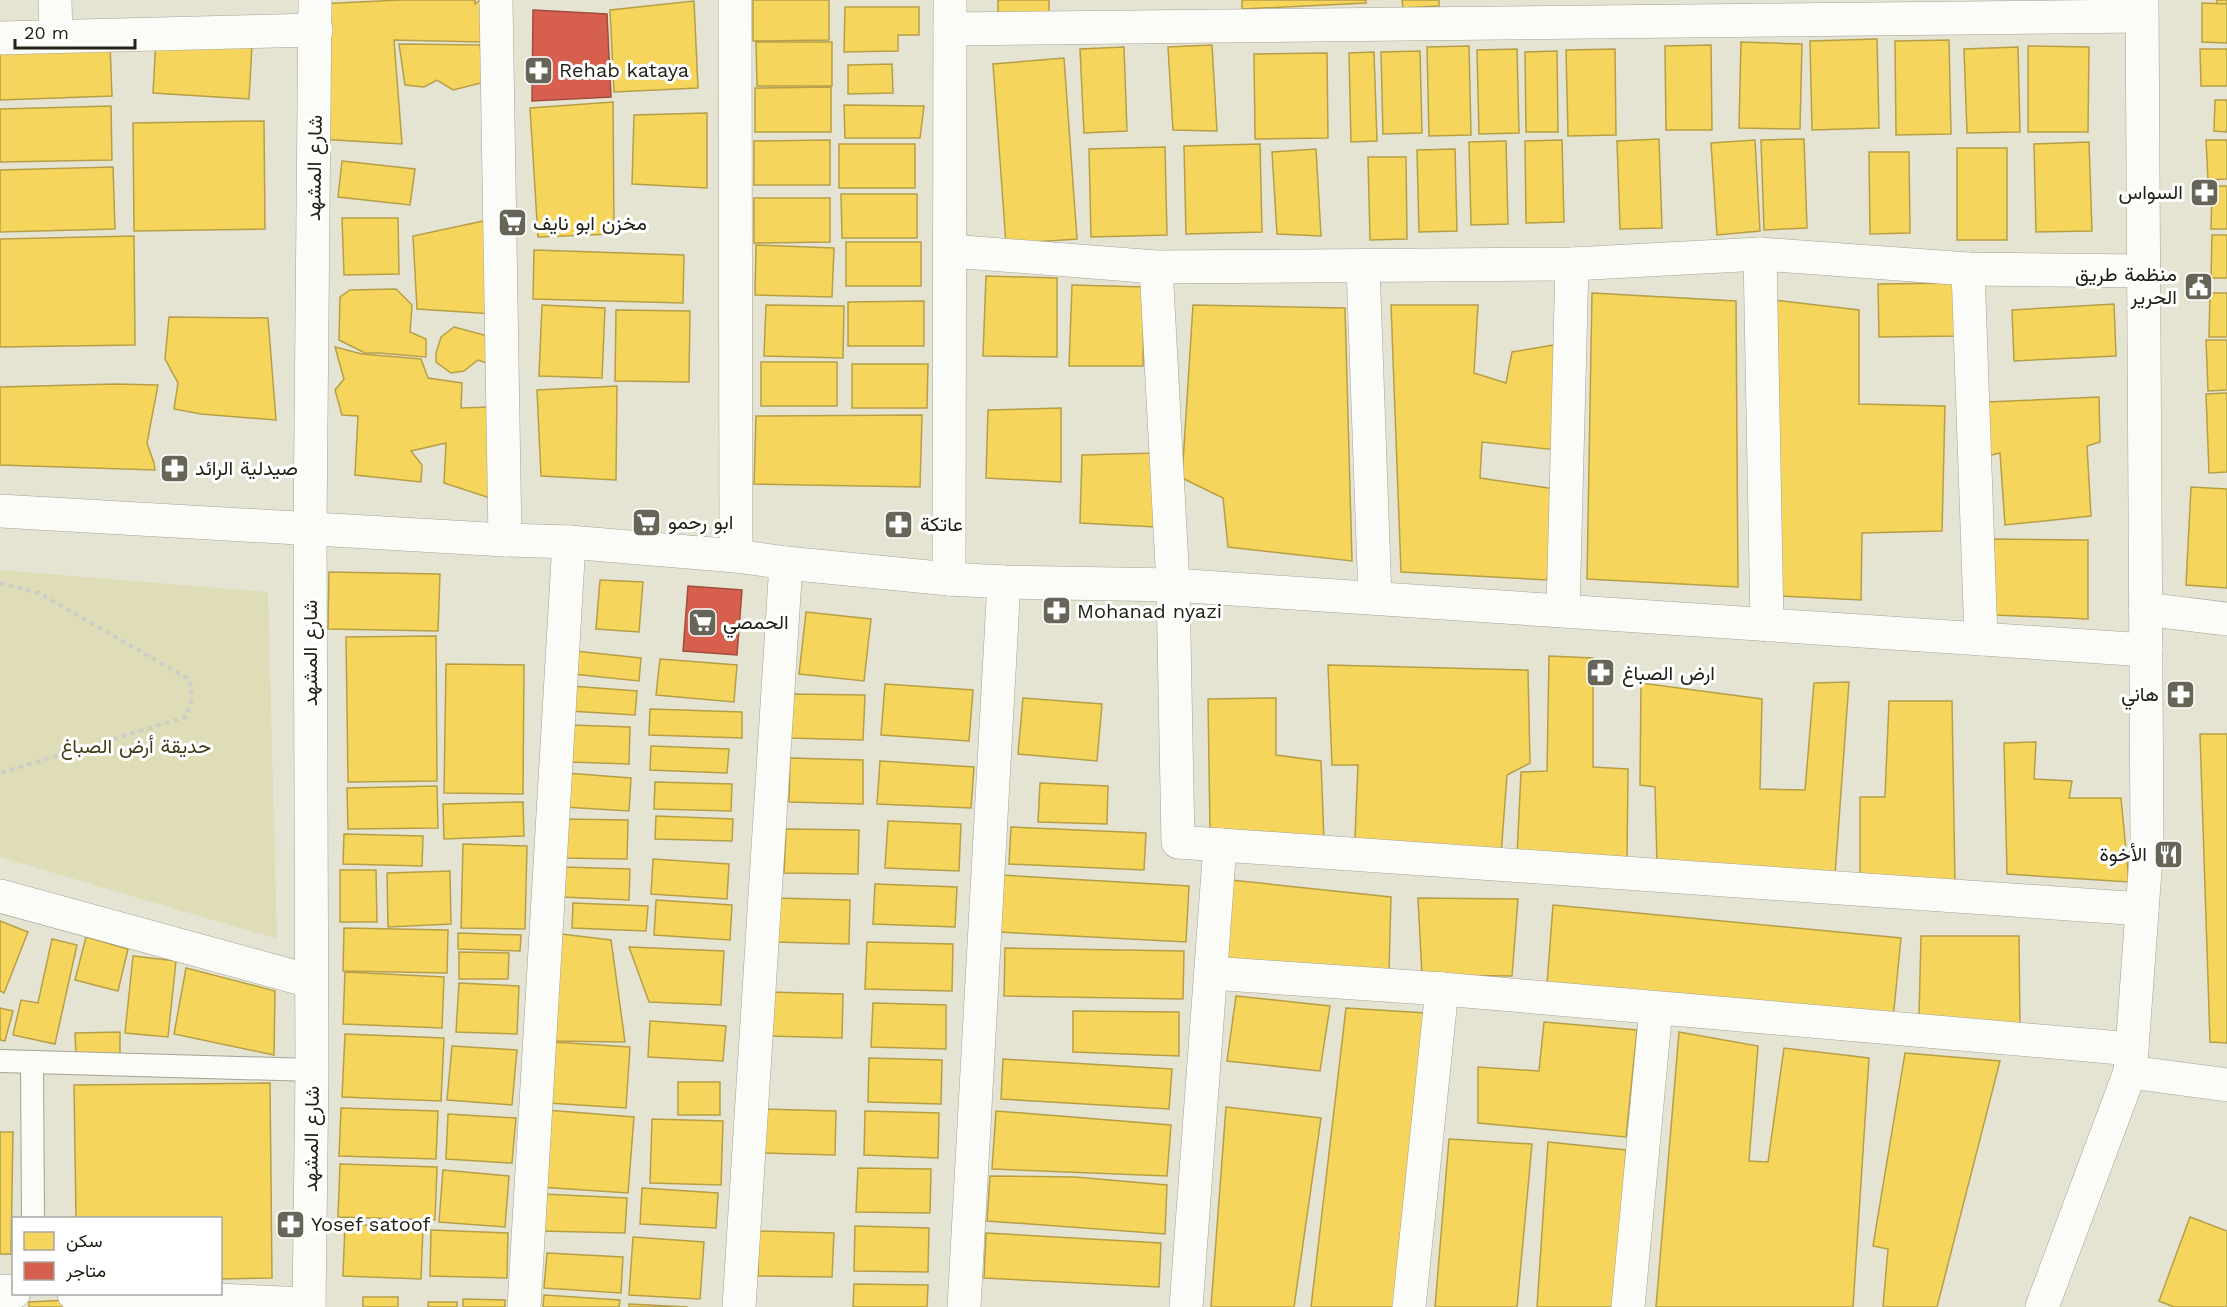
<svg xmlns="http://www.w3.org/2000/svg" width="2227" height="1307" font-family="'Work Sans',Vazirmatn,sans-serif">
<style>
.green{fill:#dfdcb8}
.homes{fill:#f6d55c;stroke:#b69f47;stroke-width:1.5}
.shops{fill:#d6604d;stroke:#a04d3c;stroke-width:1.5}
.lines{fill:none;stroke-linecap:round;stroke-linejoin:round}
.lane-casing{stroke:#a4a396;stroke-width:24}
.street-casing{stroke:#a4a396;stroke-width:34}
.path{stroke:#cdcdc8;stroke-width:4;stroke-dasharray:4.5 4.5;stroke-linecap:butt}
.lane{stroke:#fbfbf8;stroke-width:22}
.street{stroke:#fbfbf8;stroke-width:33}
.labels{text-anchor:middle;dominant-baseline:central;stroke-width:6;stroke-linejoin:round;paint-order:stroke}
.poi-label{font-size:20px;fill:#222115;stroke:#fff;text-anchor:start}
.street-label{font-size:20px;fill:#222115;stroke:#fff}
.park-label{font-size:20px;fill:#403c17;stroke:#fff}
</style>
<rect width="100%" height="100%" fill="#e5e4d3"/>
<polygon class="green" points="0,570 268,592 277,939 0,857"/>
<g class="homes">
<polygon points="400,0 475,0 475,4 480,0 482,42 394,40 402,144 318,139 318,4"/>
<polygon points="753,0 829,0 829,40 753,41"/>
<polygon points="998,0 1049,0 1049,17 998,19"/>
<polygon points="1242,0 1366,0 1366,3 1242,9"/>
<polygon points="1402,0 1439,0 1439,6 1403,8"/>
<polygon points="2217,0 2227,0 2227,6 2216,6"/>
<polygon points="694,1 698,88 614,92 610,10"/>
<polygon points="2202,3 2227,4 2227,43 2202,42"/>
<polygon points="845,7 919,7 919,35 898,35 898,51 844,52"/>
<polygon points="156,39 252,45 249,99 153,93"/>
<polygon points="1877,39 1879,128 1812,130 1810,41"/>
<polygon points="1949,40 1951,134 1896,135 1895,41"/>
<polygon points="756,42 832,42 832,86 757,86"/>
<polygon points="1741,42 1802,44 1800,129 1739,128"/>
<polygon points="110,44 112,96 0,100 0,49"/>
<polygon points="399,44 480,45 485,82 453,90 437,80 424,87 405,85"/>
<polygon points="1212,45 1217,131 1173,130 1168,47"/>
<polygon points="1711,45 1712,130 1666,130 1665,46"/>
<polygon points="1469,46 1471,135 1429,136 1427,47"/>
<polygon points="2028,46 2089,47 2088,132 2028,132"/>
<polygon points="1124,47 1127,131 1084,133 1080,49"/>
<polygon points="2018,47 2020,132 1967,133 1964,49"/>
<polygon points="1517,49 1519,133 1479,134 1477,50"/>
<polygon points="1615,49 1616,135 1568,136 1566,50"/>
<polygon points="2200,49 2227,49 2227,86 2201,86"/>
<polygon points="1420,51 1422,133 1383,134 1381,52"/>
<polygon points="1557,51 1558,132 1526,132 1525,52"/>
<polygon points="1374,52 1377,141 1351,142 1349,53"/>
<polygon points="1327,53 1328,138 1255,139 1254,54"/>
<polygon points="1064,58 1077,239 1006,244 993,64"/>
<polygon points="892,64 893,93 848,94 848,65"/>
<polygon points="831,87 831,132 755,132 755,88"/>
<polygon points="2215,100 2227,100 2227,132 2214,131"/>
<polygon points="613,102 614,234 538,237 530,108"/>
<polygon points="844,105 924,106 920,138 845,138"/>
<polygon points="111,106 112,160 0,162 0,109"/>
<polygon points="707,113 707,188 632,184 634,115"/>
<polygon points="264,121 265,229 134,231 133,123"/>
<polygon points="1659,139 1662,228 1620,229 1617,141"/>
<polygon points="1804,139 1807,228 1764,230 1761,140"/>
<polygon points="830,140 830,185 754,185 754,141"/>
<polygon points="1562,140 1564,222 1526,223 1525,141"/>
<polygon points="1755,140 1760,231 1717,235 1711,143"/>
<polygon points="2206,140 2227,140 2227,179 2208,180"/>
<polygon points="1506,141 1508,224 1471,225 1469,142"/>
<polygon points="2089,142 2092,231 2036,232 2034,144"/>
<rect x="839" y="144" width="76" height="44"/>
<polygon points="1260,144 1262,232 1186,234 1184,146"/>
<polygon points="1165,147 1167,235 1091,237 1089,149"/>
<rect x="1957" y="148" width="50" height="92"/>
<polygon points="1316,149 1321,236 1277,234 1272,152"/>
<polygon points="1455,149 1457,231 1419,232 1417,150"/>
<polygon points="1869,152 1909,152 1910,233 1870,234"/>
<polygon points="1368,157 1406,157 1407,239 1370,240"/>
<polygon points="342,161 415,169 410,205 338,197"/>
<polygon points="113,167 115,229 0,232 0,170"/>
<polygon points="2212,186 2227,186 2227,229 2211,229"/>
<polygon points="841,194 917,194 917,238 842,238"/>
<polygon points="754,198 830,198 830,242 754,243"/>
<polygon points="342,218 398,218 399,274 344,275"/>
<polygon points="488,220 494,314 417,309 413,236"/>
<polygon points="2212,235 2227,235 2227,278 2211,278"/>
<polygon points="134,236 135,345 0,347 0,239"/>
<rect x="846" y="242" width="75" height="44"/>
<polygon points="756,245 834,248 832,297 755,295"/>
<polygon points="534,250 684,255 683,303 533,299"/>
<polygon points="986,276 1057,278 1057,357 983,356"/>
<polygon points="1960,283 1960,336 1879,337 1878,284"/>
<polygon points="1072,285 1144,287 1143,366 1069,366"/>
<polygon points="396,289 412,305 410,332 426,339 426,357 379,353 365,353 339,340 340,297 350,290"/>
<polygon points="1592,293 1736,301 1738,587 1587,579"/>
<polygon points="2210,293 2227,293 2227,337 2209,337"/>
<polygon points="1774,300 1859,310 1859,404 1945,406 1942,531 1862,533 1861,600 1780,596"/>
<polygon points="924,301 924,346 848,346 848,302"/>
<polygon points="2114,304 2116,356 2014,361 2012,310"/>
<polygon points="542,305 605,308 602,378 539,376"/>
<polygon points="766,305 844,306 843,358 764,356"/>
<polygon points="1193,305 1345,308 1352,561 1228,547 1223,498 1182,478"/>
<polygon points="1391,305 1478,305 1474,373 1506,383 1512,352 1560,344 1557,450 1482,442 1480,478 1555,489 1547,580 1401,572"/>
<polygon points="616,310 690,311 689,382 615,381"/>
<polygon points="169,317 268,318 276,420 201,414 174,409 178,383 165,359"/>
<polygon points="454,327 488,336 489,364 478,360 464,371 451,373 436,362 436,353 441,337"/>
<polygon points="2206,340 2227,340 2227,390 2208,391"/>
<polygon points="335,347 362,354 421,359 428,378 462,383 461,408 491,407 496,500 444,483 446,443 411,451 422,465 421,482 355,475 358,416 342,415 335,390 344,379"/>
<rect x="761" y="362" width="76" height="44"/>
<polygon points="852,364 928,364 927,408 852,408"/>
<polygon points="115,384 158,385 147,443 154,463 155,470 0,465 0,387"/>
<polygon points="617,386 616,480 541,476 537,390"/>
<polygon points="2227,393 2227,472 2209,473 2206,394"/>
<polygon points="2099,397 2100,442 2087,446 2091,516 2005,525 2000,453 1987,456 1987,402"/>
<polygon points="1061,408 1061,482 986,478 988,410"/>
<polygon points="922,415 920,487 754,484 756,416"/>
<polygon points="1156,453 1156,527 1080,523 1082,455"/>
<polygon points="2191,487 2227,489 2227,588 2186,585"/>
<polygon points="1994,539 2088,540 2088,619 1995,615"/>
<polygon points="329,572 440,574 438,631 328,629"/>
<polygon points="600,580 643,582 639,632 596,629"/>
<polygon points="806,612 871,619 864,681 799,674"/>
<polygon points="436,636 437,781 348,782 346,637"/>
<polygon points="575,651 641,658 639,681 573,674"/>
<polygon points="1549,656 1593,658 1593,767 1628,769 1627,858 1517,855 1521,772 1547,771"/>
<polygon points="660,659 737,665 734,702 656,695"/>
<polygon points="446,664 524,665 523,794 444,793"/>
<polygon points="1328,665 1528,670 1530,763 1507,775 1501,855 1355,839 1358,765 1332,765"/>
<polygon points="1849,682 1835,875 1657,865 1655,787 1640,785 1641,683 1762,699 1760,789 1805,790 1814,683"/>
<polygon points="885,684 973,690 969,741 881,735"/>
<polygon points="571,686 637,691 635,715 569,711"/>
<polygon points="791,694 865,695 863,740 790,738"/>
<polygon points="1023,698 1102,704 1097,761 1018,754"/>
<polygon points="1276,698 1276,755 1321,761 1324,842 1210,831 1208,699"/>
<polygon points="1889,701 1952,701 1955,884 1860,875 1860,797 1885,797"/>
<polygon points="650,709 742,712 742,738 649,735"/>
<polygon points="570,725 630,727 629,764 569,762"/>
<polygon points="2200,734 2227,734 2227,1043 2210,1042"/>
<polygon points="2036,742 2034,779 2072,781 2069,798 2121,798 2129,882 2007,874 2004,743"/>
<polygon points="651,746 729,749 727,773 650,770"/>
<polygon points="790,758 863,760 863,804 789,802"/>
<polygon points="880,761 974,767 971,808 877,804"/>
<polygon points="566,773 631,778 629,811 564,807"/>
<polygon points="655,782 732,784 731,811 654,809"/>
<polygon points="1040,783 1108,786 1107,824 1038,822"/>
<polygon points="437,786 438,828 348,829 347,788"/>
<polygon points="523,802 524,836 444,839 443,804"/>
<polygon points="656,816 733,819 732,841 655,839"/>
<polygon points="561,819 628,820 627,859 560,858"/>
<polygon points="888,821 961,824 959,871 885,868"/>
<polygon points="1011,827 1146,833 1144,870 1009,864"/>
<polygon points="786,829 859,830 858,874 784,873"/>
<polygon points="344,834 423,836 422,866 343,864"/>
<polygon points="463,844 527,846 525,929 461,928"/>
<polygon points="653,859 729,864 727,899 651,894"/>
<polygon points="563,867 630,869 629,900 561,897"/>
<polygon points="340,870 376,870 377,922 340,922"/>
<polygon points="450,871 451,924 388,927 387,873"/>
<polygon points="1001,875 1189,886 1186,942 998,932"/>
<polygon points="1231,880 1391,897 1389,970 1227,962"/>
<polygon points="875,884 957,887 955,927 873,924"/>
<polygon points="776,898 850,900 849,944 775,942"/>
<polygon points="1418,898 1518,899 1512,976 1422,975"/>
<polygon points="656,900 732,905 730,940 654,935"/>
<polygon points="573,903 648,906 646,931 572,928"/>
<polygon points="1553,905 1901,938 1893,1019 1547,985"/>
<polygon points="0,921 28,932 4,993 0,991"/>
<polygon points="344,928 448,930 447,973 343,971"/>
<polygon points="458,933 521,935 520,951 458,949"/>
<polygon points="553,933 611,940 625,1042 552,1041"/>
<polygon points="1921,936 2019,936 2020,1031 1919,1017"/>
<polygon points="86,937 128,949 118,991 75,980"/>
<polygon points="52,939 77,945 55,1044 13,1035 21,1000 38,1003"/>
<polygon points="867,942 953,944 952,991 865,989"/>
<polygon points="629,947 724,951 721,1005 649,1002"/>
<polygon points="1005,948 1184,951 1183,999 1004,996"/>
<polygon points="459,952 509,953 508,979 459,979"/>
<polygon points="133,956 176,961 168,1037 125,1033"/>
<polygon points="186,968 275,991 274,1055 174,1034"/>
<polygon points="345,972 444,977 442,1028 343,1024"/>
<polygon points="459,983 519,986 517,1034 456,1032"/>
<polygon points="770,992 843,994 842,1038 769,1036"/>
<polygon points="1236,996 1330,1006 1320,1071 1227,1061"/>
<polygon points="873,1003 946,1005 946,1049 871,1047"/>
<polygon points="0,1008 13,1011 5,1041 0,1040"/>
<polygon points="1346,1008 1426,1013 1397,1307 1311,1307"/>
<polygon points="1073,1011 1179,1012 1179,1056 1073,1052"/>
<polygon points="650,1021 726,1026 723,1061 648,1057"/>
<polygon points="1544,1022 1637,1030 1626,1137 1478,1123 1478,1067 1539,1071"/>
<polygon points="120,1032 120,1055 76,1056 75,1033"/>
<polygon points="1679,1032 1758,1046 1749,1161 1768,1162 1784,1048 1869,1058 1853,1307 1656,1307"/>
<polygon points="345,1034 444,1038 441,1101 342,1097"/>
<polygon points="552,1042 630,1047 626,1108 548,1103"/>
<polygon points="452,1046 517,1050 512,1105 447,1100"/>
<polygon points="1905,1053 2000,1061 1937,1307 1883,1307 1888,1249 1873,1246"/>
<polygon points="869,1058 942,1060 941,1104 868,1102"/>
<polygon points="1003,1059 1172,1069 1169,1109 1001,1099"/>
<rect x="678" y="1082" width="42" height="33"/>
<polygon points="270,1083 272,1278 220,1279 220,1218 76,1218 74,1085"/>
<polygon points="1226,1107 1321,1118 1294,1307 1211,1307"/>
<polygon points="341,1108 438,1111 436,1159 339,1156"/>
<polygon points="762,1109 836,1111 835,1155 761,1153"/>
<polygon points="546,1110 634,1117 628,1193 539,1187"/>
<polygon points="865,1111 939,1113 938,1158 864,1155"/>
<polygon points="996,1111 1171,1125 1167,1176 992,1169"/>
<polygon points="448,1114 516,1118 512,1163 446,1159"/>
<polygon points="652,1119 723,1121 721,1185 650,1183"/>
<polygon points="0,1132 13,1132 11,1254 0,1254"/>
<polygon points="1449,1139 1532,1144 1517,1307 1435,1307"/>
<polygon points="1548,1142 1626,1150 1616,1307 1537,1307"/>
<polygon points="340,1164 437,1167 435,1220 338,1217"/>
<polygon points="858,1168 931,1169 930,1213 856,1212"/>
<polygon points="443,1170 509,1176 505,1227 439,1222"/>
<polygon points="990,1176 1075,1177 1167,1185 1165,1234 987,1221"/>
<polygon points="642,1188 718,1193 716,1228 640,1224"/>
<polygon points="543,1194 627,1198 625,1233 541,1231"/>
<polygon points="2190,1217 2227,1231 2227,1307 2174,1307 2159,1301"/>
<polygon points="345,1224 423,1228 421,1279 343,1276"/>
<polygon points="855,1226 929,1228 928,1272 854,1271"/>
<polygon points="431,1230 508,1233 507,1278 430,1276"/>
<polygon points="759,1231 834,1233 832,1277 758,1276"/>
<polygon points="986,1233 1161,1243 1159,1287 984,1278"/>
<polygon points="633,1237 704,1242 700,1299 629,1295"/>
<polygon points="547,1253 623,1257 621,1293 544,1288"/>
<polygon points="854,1284 928,1285 927,1307 853,1307"/>
<polygon points="544,1295 620,1300 619,1307 543,1307"/>
<rect x="363" y="1297" width="35" height="10"/>
<polygon points="463,1299 505,1300 505,1307 463,1307"/>
<polygon points="68,1300 68,1307 29,1307 29,1302"/>
<rect x="428" y="1302" width="29" height="5"/>
<polygon points="629,1304 688,1307 629,1307"/>
</g>
<g class="shops">
<polygon points="533,10 607,14 611,97 532,101"/>
<polygon points="688,586 742,590 737,655 683,651"/>
</g>
<g class="lines">
<defs>
<g id="lane">
<polyline points="0,1061 312,1070"/>
<polyline points="32,1063 33,1218"/>
</g>
<g id="street">
<polyline points="55,0 56,36"/>
<polyline points="496,0 505,540"/>
<polyline points="735,0 736,556"/>
<polyline points="950,29 2140,16"/>
<polyline points="0,38 316,30"/>
<polyline points="951,251 1156,267 1572,264 1760,254 1968,269 2142,271"/>
<polyline points="1760,254 1767,625"/>
<polyline points="1363,266 1375,598"/>
<polyline points="1156,267 1173,585 1178,842 2142,909"/>
<polyline points="1968,269 1981,639"/>
<polyline points="0,511 505,540 569,542 736,556 786,563 949,579 1004,582 1173,585 2146,650"/>
<polyline points="949,579 950,0"/>
<polyline points="2145,609 2227,619"/>
<polyline points="1563,611 1572,264"/>
<polyline points="0,896 310,981"/>
<polyline points="1211,973 1442,989 2132,1049"/>
<polyline points="2130,1072 2227,1085"/>
<polyline points="0,1291 14,1292"/>
<polyline points="74,1294 309,1304"/>
<polyline points="309,1307 312,1070 310,529 315,0"/>
<polyline points="524,1307 569,542"/>
<polyline points="739,1307 786,563"/>
<polyline points="964,1307 1004,582"/>
<polyline points="1186,1307 1220,845"/>
<polyline points="1409,1307 1442,989"/>
<polyline points="1628,1307 1656,1008"/>
<polyline points="2042,1307 2130,1072 2132,1049 2147,843 2142,0"/>
</g>
</defs>
<use href="#lane" class="lane-casing"/>
<use href="#street" class="street-casing"/>
<polyline class="path" points="0,583 39,593 190,680 192,699 186,717 0,773"/>
<use href="#lane" class="lane"/>
<use href="#street" class="street"/>
</g>
<defs>
<symbol id="pharmacy-square" viewBox="-11 -11 22 22"><rect x="-9" y="-9" width="18" height="18" rx="4" fill="#666558" stroke="#fff"/><path d="M-2-6h4v4h4v4h-4v4h-4v-4h-4v-4h4Z" fill="#fff"/></symbol>
<symbol id="supermarket-square" viewBox="-11 -11 22 22"><rect x="-9" y="-9" width="18" height="18" rx="4" fill="#666558" stroke="#fff"/><path d="M-6-5.5h2.5l.6 2H6L4.5 2H-2.5L-4.4-4H-6ZM-1.5 3.2a1.3 1.3 0 1 0 .1 0ZM3 3.2a1.3 1.3 0 1 0 .1 0Z" fill="#fff"/></symbol>
<symbol id="civic-square" viewBox="-11 -11 22 22"><rect x="-9" y="-9" width="18" height="18" rx="4" fill="#666558" stroke="#fff"/><path d="M-.6-6.5H3V-4.5H.6V-3L4-1V1h2V6H-6V1h2V-1L-.6-3ZM-1.2 2.5V6h2.4V2.5Z" fill="#fff"/></symbol>
<symbol id="restaurant-square" viewBox="-11 -11 22 22"><rect x="-9" y="-9" width="18" height="18" rx="4" fill="#666558" stroke="#fff"/><path d="M-5-6h1v4h1v-4h1v4h1v-4h1v5L-1.5 .5V6h-2V.5L-5-1ZM5-6V6H3V1.5H1.5Q1.5-4 5-6Z" fill="#fff"/></symbol>
</defs>
<g fill-rule="evenodd">
<use href="#pharmacy-square" x="522" y="54" width="33" height="33"/>
<use href="#pharmacy-square" x="2188" y="176" width="33" height="33"/>
<use href="#supermarket-square" x="496" y="206" width="33" height="33"/>
<use href="#civic-square" x="2182" y="270" width="33" height="33"/>
<use href="#pharmacy-square" x="158" y="452" width="33" height="33"/>
<use href="#supermarket-square" x="630" y="506" width="33" height="33"/>
<use href="#pharmacy-square" x="882" y="508" width="33" height="33"/>
<use href="#pharmacy-square" x="1040" y="594" width="33" height="33"/>
<use href="#supermarket-square" x="686" y="606" width="33" height="33"/>
<use href="#pharmacy-square" x="1584" y="656" width="33" height="33"/>
<use href="#pharmacy-square" x="2164" y="678" width="33" height="33"/>
<use href="#restaurant-square" x="2152" y="838" width="33" height="33"/>
<use href="#pharmacy-square" x="274" y="1208" width="33" height="33"/>
</g>
<g class="labels">
<g class="poi-label">
<text x="559" y="70">Rehab kataya</text>
<text x="2183" y="192" text-anchor="end">السواس</text>
<text x="533" y="223">مخزن ابو نايف</text>
<text x="2177" y="274" text-anchor="end">منظمة طريق<tspan x="2177" dy="23">الحرير</tspan></text>
<text x="195" y="468">صيدلية الرائد</text>
<text x="668" y="522">ابو رحمو</text>
<text x="920" y="524">عاتكة</text>
<text x="1077" y="611">Mohanad nyazi</text>
<text x="723" y="622">الحمصي</text>
<text x="1622" y="673">ارض الصباغ</text>
<text x="2159" y="694" text-anchor="end">هاني</text>
<text x="2147" y="854" text-anchor="end">الأخوة</text>
<text x="311" y="1224">Yosef satoof</text>
</g>
<g class="street-label">
<text transform="translate(314 168) rotate(-89)">شارع المشهد</text>
<text transform="translate(310 653) rotate(-90)">شارع المشهد</text>
<text transform="translate(311 1139) rotate(-89)">شارع المشهد</text>
</g>
<g class="park-label">
<text x="136" y="746">حديقة أرض الصباغ</text>
</g>
</g>
<rect x="12" y="1217" width="210" height="78" fill="#ffffff" stroke="#a7a6a1" stroke-width="1.5"/>
<rect x="24" y="1232" width="30" height="18" fill="#f6d55c" stroke="#a7a6a1" stroke-width="1.5"/>
<text x="66" y="1247" font-size="18" fill="#222115">سكن</text>
<rect x="24" y="1262" width="30" height="18" fill="#d6604d" stroke="#a7a6a1" stroke-width="1.5"/>
<text x="66" y="1277" font-size="18" fill="#222115">متاجر</text>
<path d="M15 39v9h120v-9" fill="none" stroke="#222115" stroke-width="3"/>
<text x="24" y="39" font-size="18" fill="#222115" stroke="#ffffff" stroke-width="4.5" paint-order="stroke">20 m</text>
</svg>
